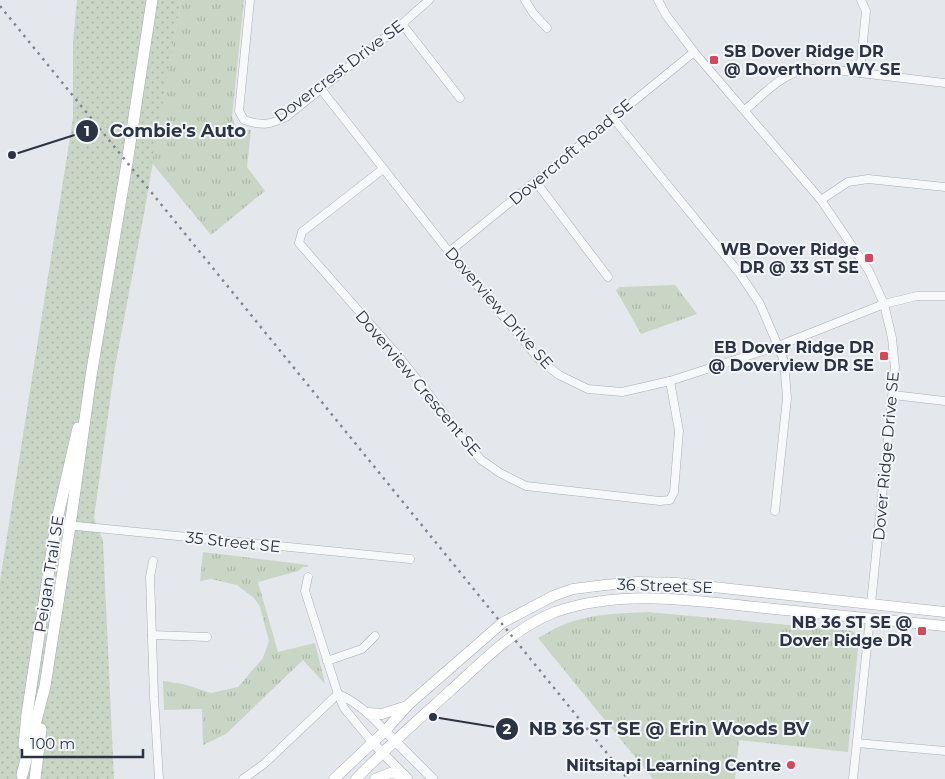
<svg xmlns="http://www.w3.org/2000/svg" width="945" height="779" font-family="Montserrat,sans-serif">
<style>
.grass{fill:url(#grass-dots)}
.park{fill:url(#park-tufts)}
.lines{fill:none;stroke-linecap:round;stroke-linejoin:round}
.minor-casing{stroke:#a9aeb7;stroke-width:9}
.tertiary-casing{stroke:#a9aeb7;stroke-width:10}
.secondary-casing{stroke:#a9aeb7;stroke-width:11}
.primary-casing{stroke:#a3abb8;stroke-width:12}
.minor{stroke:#f7f8fa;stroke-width:8}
.tertiary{stroke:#f7f8fa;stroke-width:9}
.secondary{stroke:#fff;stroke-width:10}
.primary{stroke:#fff;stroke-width:11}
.rail{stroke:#7d8696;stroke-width:2.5;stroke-dasharray:2.5 5;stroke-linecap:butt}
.poi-dot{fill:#d1495b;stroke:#f4f6f9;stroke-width:2}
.labels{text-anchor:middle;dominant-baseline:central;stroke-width:4;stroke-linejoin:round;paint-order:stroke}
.poi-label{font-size:16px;font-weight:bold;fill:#2b3445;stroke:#f4f6f9;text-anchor:end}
.street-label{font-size:16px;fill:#2b3445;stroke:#f4f6f9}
.leader{fill:none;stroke:#2b3445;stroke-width:2}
.callout-dot{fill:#2b3445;stroke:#f4f6f9;stroke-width:2}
.mark-label{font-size:15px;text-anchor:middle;font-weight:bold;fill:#fff}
.callout-label{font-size:18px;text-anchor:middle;font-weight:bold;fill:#2b3445;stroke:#f4f6f9;stroke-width:4;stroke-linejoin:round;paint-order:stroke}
</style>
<defs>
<pattern id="grass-dots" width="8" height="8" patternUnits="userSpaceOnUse" patternTransform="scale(1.25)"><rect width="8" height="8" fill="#c9d6c5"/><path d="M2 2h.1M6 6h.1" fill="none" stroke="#adb8ab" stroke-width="1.8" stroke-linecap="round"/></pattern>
<pattern id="park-tufts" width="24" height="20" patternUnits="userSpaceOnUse" patternTransform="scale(1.25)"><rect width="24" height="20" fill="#c9d6c5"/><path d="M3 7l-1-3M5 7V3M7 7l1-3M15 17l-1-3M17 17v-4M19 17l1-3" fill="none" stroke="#adb8ab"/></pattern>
</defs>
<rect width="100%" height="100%" fill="#e4e7ec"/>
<polygon class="grass" points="77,0 181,0 144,214 114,372 94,518 103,541 114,779 0,779 0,581 73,118 73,42"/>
<g class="park">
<polygon points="181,0 244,0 232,117 235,125 242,129 251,130 247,167 265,191 211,235 152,163"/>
<polygon points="675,285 697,314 641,334 616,290 620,287"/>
<polygon points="203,552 308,565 308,567 303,567 298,571 258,582 278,652 315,643 325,684 303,660 226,734 203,745 202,709 164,710 163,681 183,684 211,693 238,687 263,658 269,641 260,607 254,598 237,585 211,579 200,581"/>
<path d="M648 612 853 631 859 638 848 752 739 740 735 779H653L538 638C546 634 554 628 563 625 589 614 619 613 648 612Z"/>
</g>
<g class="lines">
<defs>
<g id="minor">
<path d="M250 0 239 111 244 120C262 126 269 125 286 117L402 24 429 0"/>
<polyline points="525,0 533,13 547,28"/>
<polyline points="658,0 666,15 694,52 821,200 869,271 884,304 892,338 895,368 871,604"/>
<polyline points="402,24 460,98"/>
<polyline points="860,73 945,83"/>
<polyline points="320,88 449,252 540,360 559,375 588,389 622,392 670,381 778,346 884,304 917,296 945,296"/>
<path d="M745 110C764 94 784 71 810 69 826 68 844 71 860 73L866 11 861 0"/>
<polyline points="613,118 740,274 760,304 778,346 784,361 787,398 775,511"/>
<polyline points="383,169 302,232 299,243 400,358 480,459 500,473 526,486 660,501 670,500 674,492 679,431 670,381"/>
<polyline points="536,182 608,277"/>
<polyline points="821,200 848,182 868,179 945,187"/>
<polyline points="449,252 694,52"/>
<polyline points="893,395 945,401"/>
<polyline points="56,524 410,559"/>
<polyline points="153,561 150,577 154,697 159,779"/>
<polyline points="308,577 305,591 338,694 344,708 372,742"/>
<polyline points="152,635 207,637"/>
<polyline points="327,661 362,649 375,636"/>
<path d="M338 694C357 702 371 715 385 731"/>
<polyline points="857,743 945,751"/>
<polyline points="243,779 264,764 338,694"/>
<polyline points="853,779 870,618"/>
</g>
<g id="tertiary">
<polyline points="385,731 433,779"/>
<polyline points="372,742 408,779"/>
</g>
<g id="secondary">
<polyline points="368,713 382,714 407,706"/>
<polyline points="334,779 385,731 408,705 502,623 553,596 573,589 605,585 638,582 676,583 945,612"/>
<path d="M356 779C386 748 418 720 450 691 482 662 514 628 555 612 622 588 696 601 765 608 825 614 885 620 945 626"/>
<polyline points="375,779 390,773 404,775"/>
</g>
<g id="primary">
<polyline points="24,745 27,714 56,524 78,428"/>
<polyline points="22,775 45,686 70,526 91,376 127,163 152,0"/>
<polyline points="35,779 41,729"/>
</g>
</defs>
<use href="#minor" class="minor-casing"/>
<use href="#tertiary" class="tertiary-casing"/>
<use href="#secondary" class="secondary-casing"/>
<use href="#primary" class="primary-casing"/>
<use href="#minor" class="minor"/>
<use href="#tertiary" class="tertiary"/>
<use href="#secondary" class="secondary"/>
<use href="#primary" class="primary"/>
<polyline class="rail" points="0,6 628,779"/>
</g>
<g class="poi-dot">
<rect x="709" y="55" width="10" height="10" rx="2.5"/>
<rect x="864" y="253" width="10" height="10" rx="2.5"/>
<rect x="879" y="351" width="10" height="10" rx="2.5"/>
<rect x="917" y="626" width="10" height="10" rx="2.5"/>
<circle cx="791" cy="765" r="5"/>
</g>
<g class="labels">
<g class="poi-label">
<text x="724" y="51" text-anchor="start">SB Dover Ridge DR<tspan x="724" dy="18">@ Doverthorn WY SE</tspan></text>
<text x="859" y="249">WB Dover Ridge<tspan x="859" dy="18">DR @ 33 ST SE</tspan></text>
<text x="874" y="347">EB Dover Ridge DR<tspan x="874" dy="18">@ Doverview DR SE</tspan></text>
<text x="912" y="622">NB 36 ST SE @<tspan x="912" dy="18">Dover Ridge DR</tspan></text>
<text x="781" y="765">Niitsitapi Learning Centre</text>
</g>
<g class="street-label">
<text transform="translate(339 71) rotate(-37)">Dovercrest Drive SE</text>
<text transform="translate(571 152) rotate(-40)">Dovercroft Road SE</text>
<text transform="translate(499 308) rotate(49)">Doverview Drive SE</text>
<text transform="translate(418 383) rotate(50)">Doverview Crescent SE</text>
<text transform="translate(886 456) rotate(-85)">Dover Ridge Drive SE</text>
<text transform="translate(233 542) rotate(6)">35 Street SE</text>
<text transform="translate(49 574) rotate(-81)">Peigan Trail SE</text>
<text transform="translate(665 586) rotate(2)">36 Street SE</text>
</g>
</g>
<path class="leader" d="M12 155L87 131M433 717L507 729"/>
<g class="callout-dot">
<circle cx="12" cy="155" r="5"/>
<circle cx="433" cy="717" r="5"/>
<circle cx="87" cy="131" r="12"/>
<circle cx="507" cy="729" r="12"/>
</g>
<g class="mark-label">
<text x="87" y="136">1</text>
<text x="507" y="734">2</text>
</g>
<g class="callout-label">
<text x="178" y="137">Combie's Auto</text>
<text x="669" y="735">NB 36 ST SE @ Erin Woods BV</text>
</g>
<path d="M22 749v8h121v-8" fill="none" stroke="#2b3445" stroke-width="2.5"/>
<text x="30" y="749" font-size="15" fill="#2b3445" stroke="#f4f6f9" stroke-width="4" paint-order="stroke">100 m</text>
</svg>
